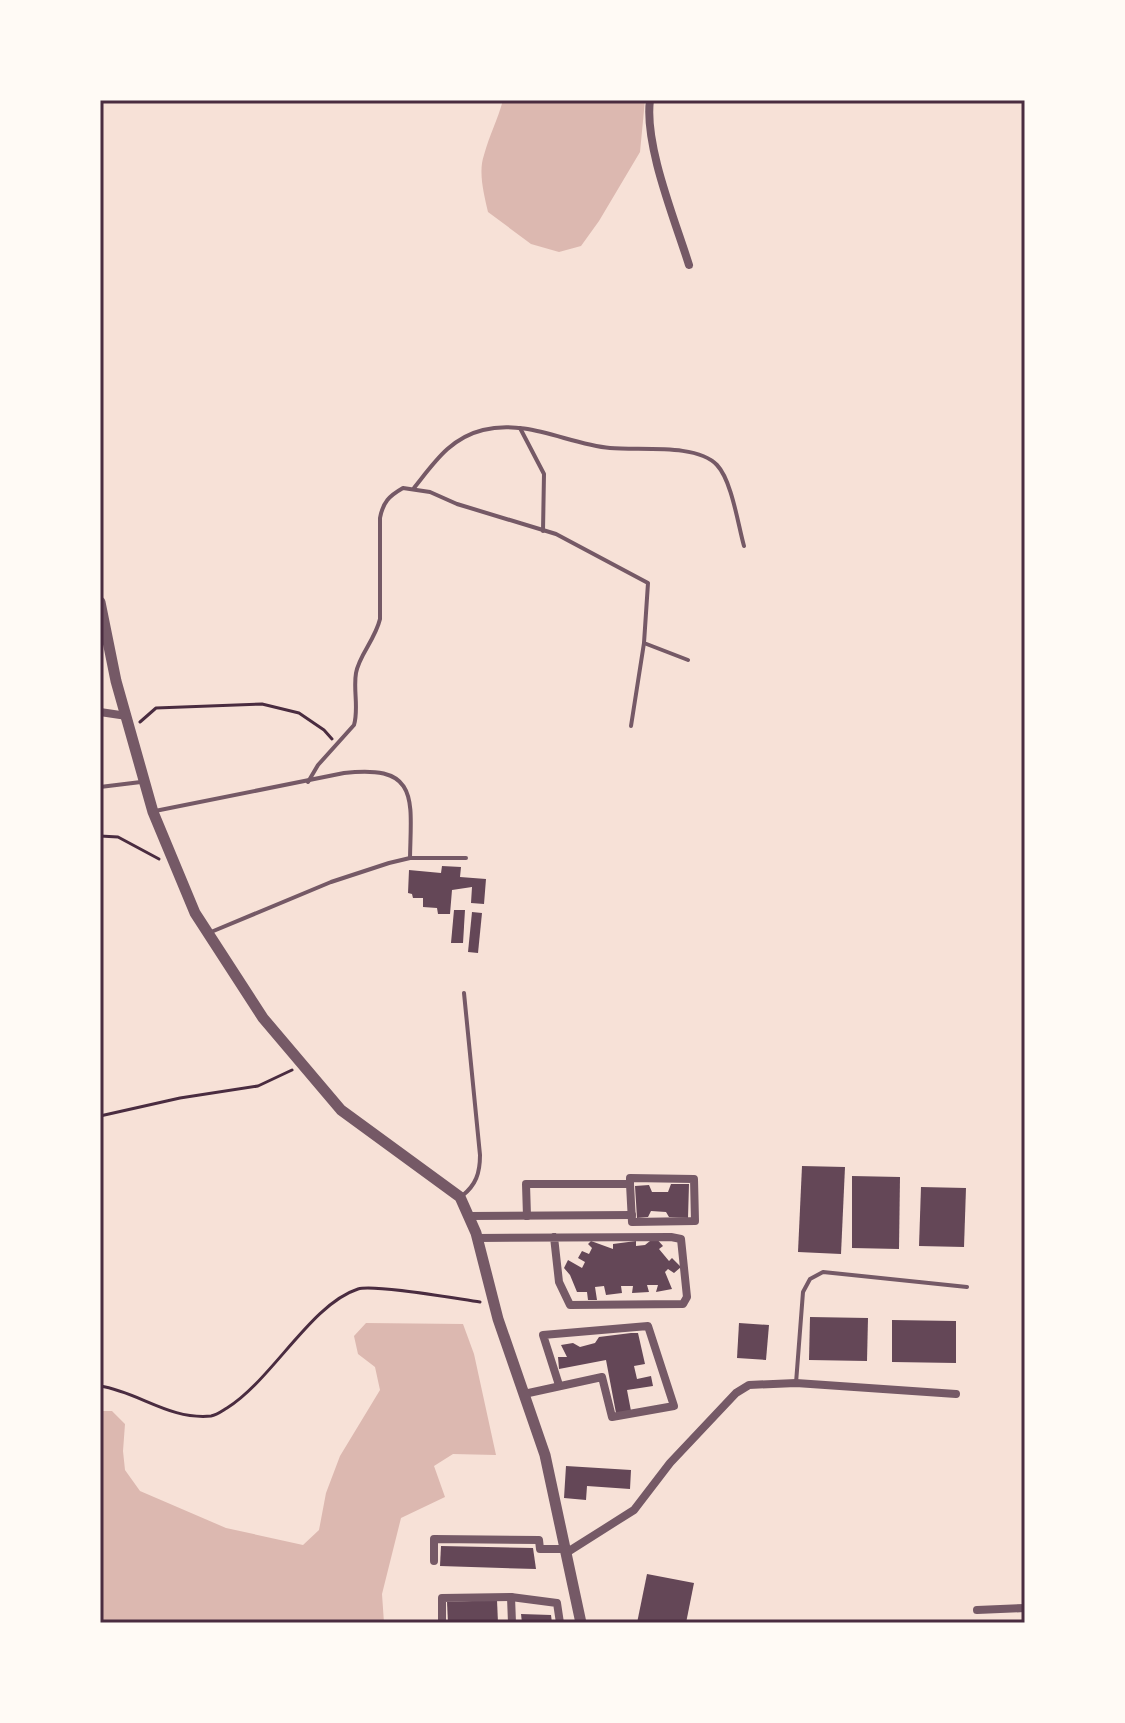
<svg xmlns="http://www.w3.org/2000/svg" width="1125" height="1723" font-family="Figtree,sans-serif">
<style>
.water{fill:#dcb8b0}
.building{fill:#644757}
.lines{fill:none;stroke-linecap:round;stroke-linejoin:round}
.path{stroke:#4a2c40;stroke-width:3}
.service{stroke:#755966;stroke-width:4}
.minor{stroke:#755966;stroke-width:8}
.tertiary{stroke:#755966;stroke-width:11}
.neatline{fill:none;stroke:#4a2c40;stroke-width:3}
</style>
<rect width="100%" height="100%" fill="#f7e1d7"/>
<g class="water">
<path d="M503 100H645L640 152 599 221 581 246 559 252 531 244 488 212C484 194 478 172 484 155 489 136 498 119 503 100Z"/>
<polygon points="366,1323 463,1324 474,1354 496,1455 453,1454 434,1466 445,1497 401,1518 382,1594 384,1623 100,1623 100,1411 112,1411 125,1424 123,1451 125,1470 140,1491 226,1528 303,1545 319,1530 326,1493 340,1456 380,1390 375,1367 358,1354 354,1336"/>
</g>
<g class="building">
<polygon points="442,866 461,867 460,877 486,879 484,904 471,903 472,887 452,890 450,914 438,914 437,908 423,907 423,898 413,898 412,894 408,893 409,870 441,873"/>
<polygon points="454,910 465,910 463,943 451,943"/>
<polygon points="472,912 482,913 478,953 468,952"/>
<polygon points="802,1166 845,1167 841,1254 798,1252"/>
<polygon points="852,1176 900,1177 899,1249 852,1248"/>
<polygon points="671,1184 689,1184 688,1218 669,1217 666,1212 651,1211 648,1217 637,1218 635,1186 649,1185 652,1192 668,1192"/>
<polygon points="921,1187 966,1188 964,1247 919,1246"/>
<polygon points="655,1237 663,1246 659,1249 669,1261 672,1258 681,1267 674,1273 668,1269 665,1272 672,1289 656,1292 658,1285 647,1285 649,1292 632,1293 633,1286 621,1286 622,1293 606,1295 604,1286 595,1287 597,1300 588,1300 587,1292 577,1292 570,1275 564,1268 568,1260 582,1268 585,1262 578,1258 582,1251 589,1254 592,1248 588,1244 591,1241 613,1249 613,1244 636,1241 636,1246 645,1245"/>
<polygon points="810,1317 868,1318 867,1361 809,1360"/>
<polygon points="892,1320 956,1321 956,1363 892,1362"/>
<polygon points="739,1323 769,1325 766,1360 737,1358"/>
<polygon points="631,1333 638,1333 645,1364 634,1366 637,1379 651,1376 653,1386 627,1390 631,1411 616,1413 606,1360 559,1369 558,1357 567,1357 561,1345 573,1343 580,1347 595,1343 599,1337"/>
<polygon points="566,1466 631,1470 630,1489 587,1486 586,1500 564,1498"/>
<polygon points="441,1546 533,1548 536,1569 440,1566"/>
<polygon points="647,1574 694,1583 686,1623 637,1623"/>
<polygon points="497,1600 498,1623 448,1623 447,1602"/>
<polygon points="521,1614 551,1615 552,1623 522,1623"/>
</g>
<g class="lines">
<g class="path">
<polyline points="140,722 156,708 262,704 299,713 324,730 332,739"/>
<polyline points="100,836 118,837 159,859"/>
<polyline points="100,1116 180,1098 258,1086 292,1070"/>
<path d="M100 1386C139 1392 169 1420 211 1416 217 1415 222 1411 227 1408 272 1380 311 1304 358 1289 374 1284 458 1299 480 1302"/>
</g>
<g class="service">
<polyline points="520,428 544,474 543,531"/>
<path d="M414 488C434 463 450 438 483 430 527 419 568 444 610 448 639 451 696 443 717 465 732 481 738 525 744 546"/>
<polyline points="631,726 644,643"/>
<path d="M308 782 318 765 354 725C359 708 353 690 356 673 359 655 375 640 380 619V518C383 502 389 496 403 488L430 492 457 504 556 534 648 583 644 643 688 660"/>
<polyline points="100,787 141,782"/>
<path d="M155 811 344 773C420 764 411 800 410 858"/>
<polyline points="211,932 331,882 389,863 410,858 466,858"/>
<path d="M462 1196C476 1185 480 1173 480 1155L464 993"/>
<polyline points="796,1383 803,1292 810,1279 823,1272 967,1287"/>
</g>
<g class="minor">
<path d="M650 100C644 145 675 220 689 265"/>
<polyline points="100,712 127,716"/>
<polyline points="470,1216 632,1215"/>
<polyline points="527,1216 526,1184 630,1184 630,1178 694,1179 695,1221 632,1222 630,1184"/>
<polyline points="477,1238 671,1237 681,1239 687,1297 683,1304 570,1305 559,1282 554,1237"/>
<polyline points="524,1394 602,1377 612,1417 674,1406 648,1326 543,1335 559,1385"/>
<polyline points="566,1553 634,1510 670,1463 736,1393 749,1385 796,1383 956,1394"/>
<polyline points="434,1561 434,1539 539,1540 540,1549 564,1549"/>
<polyline points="511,1597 512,1623"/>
<polyline points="977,1610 1025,1608"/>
<polyline points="442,1623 442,1598 511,1597 557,1603 560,1623"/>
</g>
<polyline class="tertiary" points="100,602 116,681 153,812 195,913 263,1018 341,1110 460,1197 476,1233 498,1319 545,1455 581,1623"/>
</g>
<rect width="1125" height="1723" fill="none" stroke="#fffaf5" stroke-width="204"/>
<rect x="102" y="102" width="921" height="1519" class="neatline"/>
</svg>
